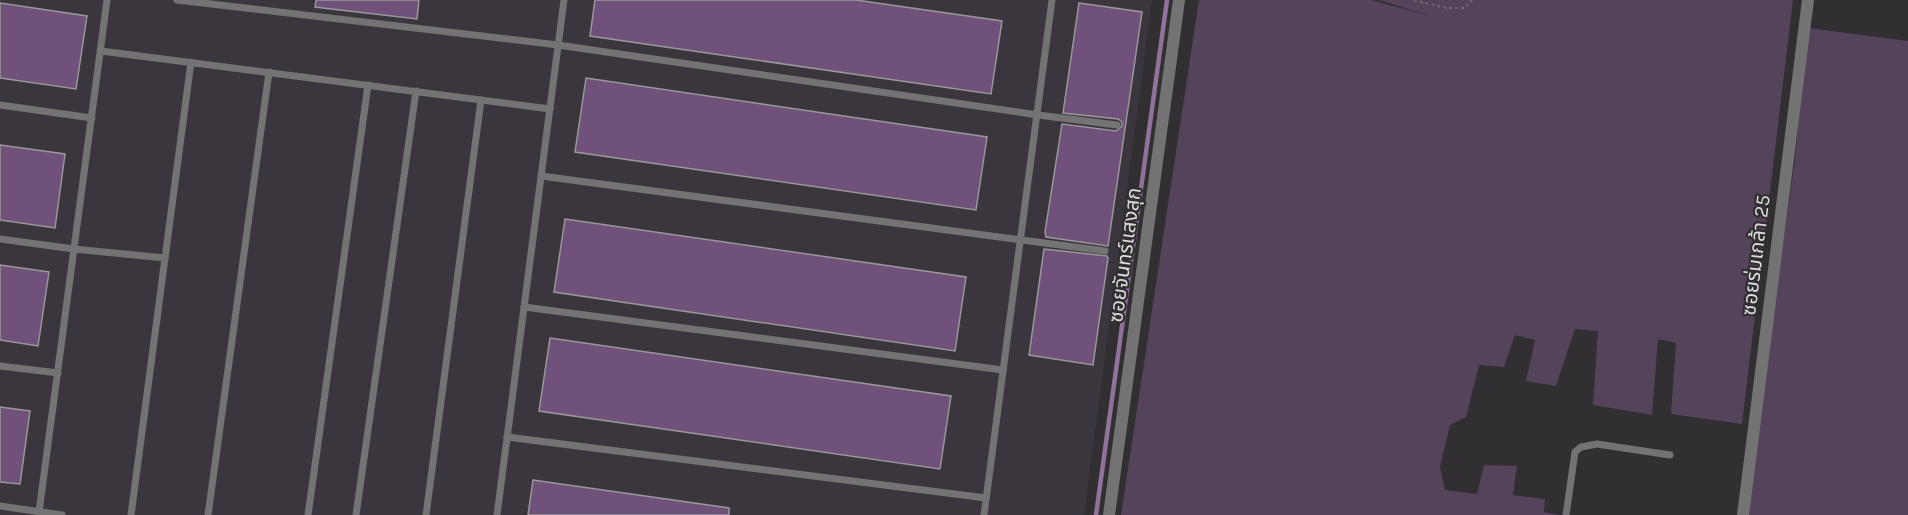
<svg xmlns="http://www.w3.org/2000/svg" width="1908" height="515" font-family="Karla,'Noto Sans Thai',sans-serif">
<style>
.built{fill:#3b363d}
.green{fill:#55435b}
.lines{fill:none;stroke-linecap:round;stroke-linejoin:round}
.stream{stroke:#90719a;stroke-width:4.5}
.building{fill:#705179;stroke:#99979a;stroke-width:1.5}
.path{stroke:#6b696b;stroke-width:2;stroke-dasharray:3 3;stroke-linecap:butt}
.lane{stroke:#747374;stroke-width:7}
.street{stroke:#747374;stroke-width:12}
.labels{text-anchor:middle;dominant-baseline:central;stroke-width:4.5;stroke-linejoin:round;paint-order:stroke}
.street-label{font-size:20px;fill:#dddcdd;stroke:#312f31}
</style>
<rect width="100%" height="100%" fill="#312f31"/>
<polygon class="built" points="0,0 1152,0 1084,515 0,515"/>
<g class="green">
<polygon points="1199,0 1371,0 1434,17 1379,0 1793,0 1742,424 1671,414 1676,343 1658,339 1652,415 1593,405 1598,331 1575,329 1556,386 1526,381 1535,340 1515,335 1504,367 1479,365 1466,417 1450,425 1440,467 1445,490 1477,494 1484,465 1517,466 1513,495 1545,499 1544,512 1560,515 1121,515"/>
<polygon points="1808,28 1908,41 1908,515 1746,515 1795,159"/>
</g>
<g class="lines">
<polyline class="stream" points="1096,515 1167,0"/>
</g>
<g class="building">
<polygon points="316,0 419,0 417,19 315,7"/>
<polygon points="595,0 856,0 1002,21 991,94 590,36"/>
<polygon points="0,3 87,16 76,89 0,78"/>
<polygon points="1079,3 1142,12 1108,246 1046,237 1045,232 1062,124 1116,131 1122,126 1122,122 1118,119 1063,113"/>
<polygon points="586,78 987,137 976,210 575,152"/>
<polygon points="0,145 65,154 55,228 0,220"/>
<polygon points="565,219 966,277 955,351 554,292"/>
<polygon points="1044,249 1107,256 1108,258 1093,365 1029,355"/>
<polygon points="0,265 49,272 38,346 0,340"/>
<polygon points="550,338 951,396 940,469 539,411"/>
<polygon points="0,407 30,411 20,484 0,482"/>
<polygon points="533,480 729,508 729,515 528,515"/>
</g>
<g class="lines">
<polyline class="path" points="1414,0 1446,8 1465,8 1472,0"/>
<g class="lane">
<polyline points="177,0 558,45 1038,115 1117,125"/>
<polyline points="101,51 550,109"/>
<polyline points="0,105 92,118"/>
<polyline points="541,176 1105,251"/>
<polyline points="0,239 74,249 165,258"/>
<polyline points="524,307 1003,370"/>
<polyline points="0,366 58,373"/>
<polyline points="507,437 986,498"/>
<polyline points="0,506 62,515"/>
<polyline points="39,512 107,0"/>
<polyline points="131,515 191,62"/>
<polyline points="208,515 269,72"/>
<polyline points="308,515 368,85"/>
<polyline points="356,515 416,91"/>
<polyline points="426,515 481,100"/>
<polyline points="497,515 564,0"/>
<polyline points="984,515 1052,0"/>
<polyline points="1566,515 1575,452 1581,447 1597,444 1670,455"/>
</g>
<g class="street">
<polyline points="1109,515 1179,0"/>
<polyline points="1743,515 1808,0"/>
</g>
</g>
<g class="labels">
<g class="street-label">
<text transform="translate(1125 255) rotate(-82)">ซอยจันทร์แสงสุก</text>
<text transform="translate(1756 255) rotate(-83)">ซอยร่มเกล้า 25</text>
</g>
</g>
</svg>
